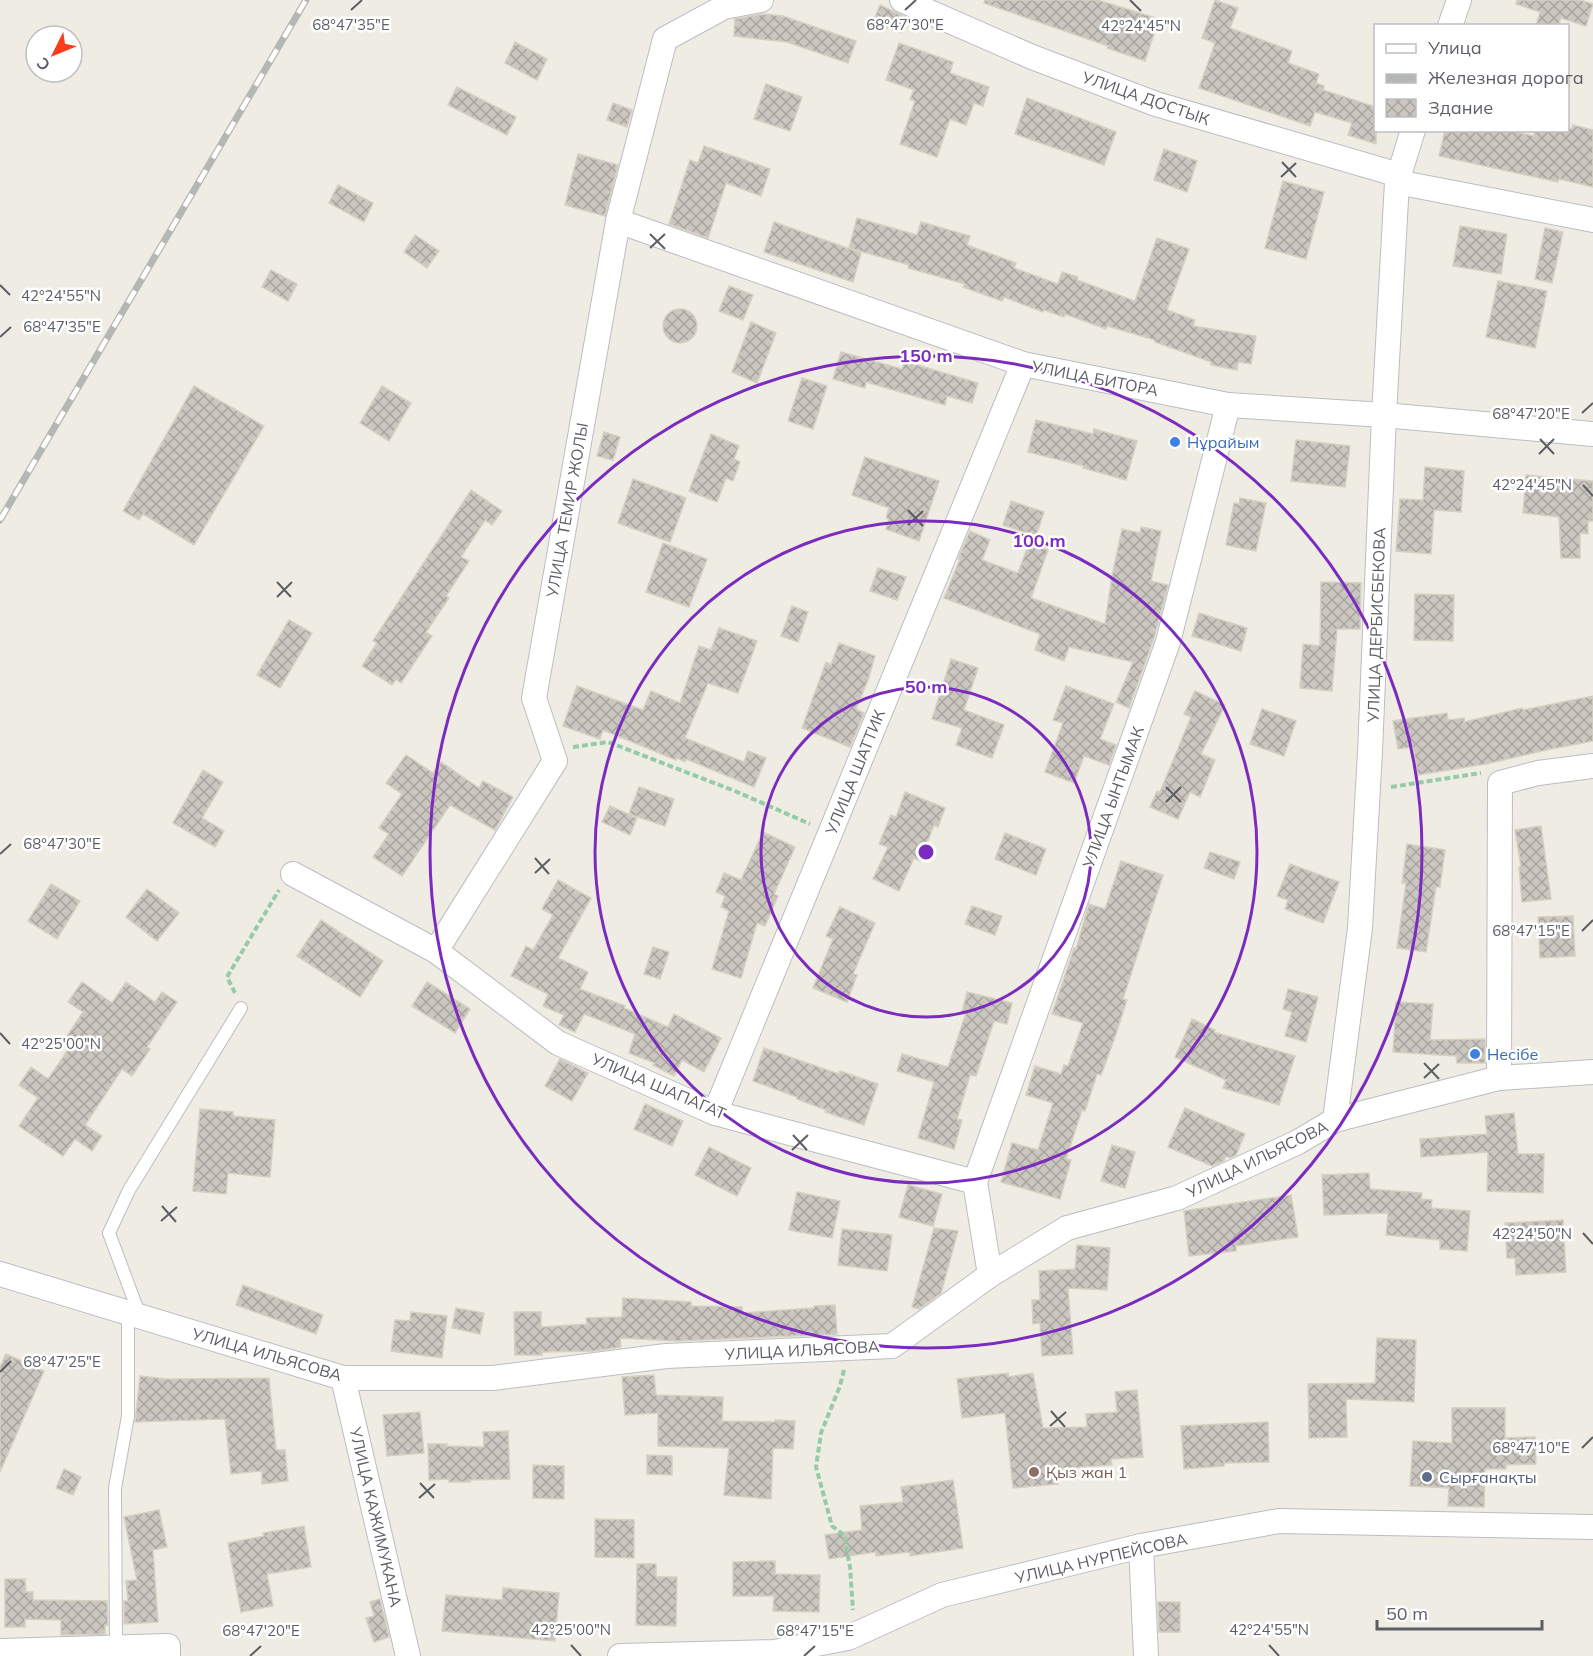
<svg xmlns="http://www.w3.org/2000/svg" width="1593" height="1656" font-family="Mulish,sans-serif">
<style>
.building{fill:url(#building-cross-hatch);stroke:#d5d0c0;stroke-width:1.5}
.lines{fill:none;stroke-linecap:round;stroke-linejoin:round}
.service-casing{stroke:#bbbdc3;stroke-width:14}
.minor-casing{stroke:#bbbdc3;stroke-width:26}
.path{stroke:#95cba7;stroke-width:4;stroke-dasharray:6 3;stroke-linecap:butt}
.service{stroke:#fff;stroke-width:12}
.minor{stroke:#fff;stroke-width:24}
.rail-casing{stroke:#b5b6b6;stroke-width:7}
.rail{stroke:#fff;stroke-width:4.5;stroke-dasharray:14;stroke-linecap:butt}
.ticks{fill:none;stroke:#5b5f65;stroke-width:2}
.ring{fill:none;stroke:#7b2cbf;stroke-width:3}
.shop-dot{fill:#3f7fe0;stroke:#fff;stroke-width:2}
.education-dot{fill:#8d6e63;stroke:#fff;stroke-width:2}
.service-dot{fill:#5c6f8a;stroke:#fff;stroke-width:2}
.labels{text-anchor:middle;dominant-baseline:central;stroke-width:5;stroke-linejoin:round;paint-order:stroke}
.street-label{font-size:16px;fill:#5b5f65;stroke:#fff}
.shop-label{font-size:16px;fill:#366cbe;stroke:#fff;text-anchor:start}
.education-label{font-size:16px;fill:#785e54;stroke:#fff;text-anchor:start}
.service-label{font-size:16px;fill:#4e5e75;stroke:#fff;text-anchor:start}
.ticks-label{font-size:15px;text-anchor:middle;fill:#5b5f65;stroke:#fff;stroke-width:5;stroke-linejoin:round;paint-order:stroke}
.centre{fill:#7b2cbf;stroke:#fff;stroke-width:3}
.ring-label{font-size:18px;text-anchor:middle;font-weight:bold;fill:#7b2cbf;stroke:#fff;stroke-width:5;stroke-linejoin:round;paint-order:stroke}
</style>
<defs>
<pattern id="building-cross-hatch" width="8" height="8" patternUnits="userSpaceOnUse" patternTransform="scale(1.5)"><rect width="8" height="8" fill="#cbc7c0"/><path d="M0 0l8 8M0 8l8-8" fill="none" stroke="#a8a5a0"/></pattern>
</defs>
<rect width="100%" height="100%" fill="#efede3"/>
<g class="building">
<polygon points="985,0 1098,0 1159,19 1145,61 1107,48 1108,46 984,3"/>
<polygon points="1215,0 1238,8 1230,28 1292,51 1288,63 1319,74 1316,83 1324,86 1323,90 1376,107 1376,144 1348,135 1352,123 1315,112 1310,126 1199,88 1215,43 1202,38"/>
<polygon points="1517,0 1580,0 1593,4 1586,26 1561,18 1558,26 1536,26 1540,12 1516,4"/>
<polygon points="880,5 907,18 902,33 873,22"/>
<polygon points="764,14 783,16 856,41 848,63 787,42 734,36 735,19"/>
<polygon points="515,42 547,59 537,80 505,63"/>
<polygon points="899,43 953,62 950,73 989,87 983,106 974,103 966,125 950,119 937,157 900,144 915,101 910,99 914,90 886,80"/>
<polygon points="766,84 802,97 790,131 754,119"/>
<polygon points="457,87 516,117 507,135 448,105"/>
<polygon points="1027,98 1116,132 1104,165 1015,134"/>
<polygon points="613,103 632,110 627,127 607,120"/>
<polygon points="1573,125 1593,130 1593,187 1559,179 1558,182 1439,156 1445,130 1507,130 1534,136 1535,130 1568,130 1568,128 1572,129"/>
<polygon points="704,146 770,169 761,196 726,183 708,238 669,224 690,160 698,163"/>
<polygon points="1164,149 1197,161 1187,192 1154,180"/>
<polygon points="578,154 618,165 605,216 565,205"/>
<polygon points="1283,181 1324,192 1306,259 1265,248"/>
<polygon points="338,185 373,203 364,222 329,203"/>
<polygon points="857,218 917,235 921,222 970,236 967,245 1016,263 1014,268 1058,284 1062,272 1078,277 1077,280 1135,301 1157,238 1189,249 1167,310 1195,320 1193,326 1256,336 1251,364 1238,362 1237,370 1211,365 1211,362 1155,342 1155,340 1107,326 1106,329 1065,314 1064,317 1044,310 1043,312 1004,297 1002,301 963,287 965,284 908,268 909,265 849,248"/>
<polygon points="774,222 861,253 853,282 764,252"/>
<polygon points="1460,226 1507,234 1501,274 1453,266"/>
<polygon points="1545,228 1563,232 1552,283 1535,279"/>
<polygon points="415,235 439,251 427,268 404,252"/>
<polygon points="271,270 297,284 288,301 262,287"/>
<polygon points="1498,281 1547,291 1535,348 1486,337"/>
<polygon points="729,286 753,295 743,320 719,311"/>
<circle cx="680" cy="326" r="17"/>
<polygon points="751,322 776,333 757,383 732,372"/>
<polygon points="841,352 902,369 904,361 978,383 972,403 947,396 945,405 866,382 865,388 833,379"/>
<polygon points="802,378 827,386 813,429 788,421"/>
<polygon points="194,386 264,426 194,545 143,514 139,520 123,511"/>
<polygon points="382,386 411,403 389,441 360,423"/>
<polygon points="1036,420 1093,434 1094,429 1137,441 1126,480 1083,468 1084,466 1028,452"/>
<polygon points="604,432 620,437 613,460 597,456"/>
<polygon points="711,434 739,446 734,459 740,462 733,481 726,478 717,502 689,491"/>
<polygon points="1296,440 1350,446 1345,487 1291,481"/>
<polygon points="865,457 939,481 919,541 886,529 889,519 886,518 889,508 852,495"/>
<polygon points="1425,467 1464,471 1461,512 1434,510 1431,554 1396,551 1400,499 1423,500"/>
<polygon points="1526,475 1593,481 1593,521 1588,521 1588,534 1580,533 1580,558 1561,558 1559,517 1523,513"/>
<polygon points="633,479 686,498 670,542 618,523"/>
<polygon points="471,490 502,511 492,525 485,520 461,557 469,561 446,596 449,598 426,632 432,636 401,683 396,679 392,685 362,666 377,643 373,641"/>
<polygon points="1240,498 1266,503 1256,551 1226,545 1234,503 1239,504"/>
<polygon points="1011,501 1044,512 1036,536 1003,525"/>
<polygon points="1141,527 1161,531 1151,581 1168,585 1154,638 1129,708 1116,702 1133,662 1069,647 1064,661 1035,650 1040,634 944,598 960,559 958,559 970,531 990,540 982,560 1018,573 1029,543 1048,550 1031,598 1105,624 1112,576 1122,529 1140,533"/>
<polygon points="663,543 707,559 689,607 646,592"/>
<polygon points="878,568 906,577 897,600 870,591"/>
<polygon points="1321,582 1361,583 1360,629 1337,629 1332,691 1300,688 1303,644 1320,646"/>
<polygon points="1415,594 1454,595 1453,641 1414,640"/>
<polygon points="792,606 808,612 798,642 781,636"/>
<polygon points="1199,613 1247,628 1241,651 1192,636"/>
<polygon points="289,620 312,633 280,688 257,675"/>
<polygon points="719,628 757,641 738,693 708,683 685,738 744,762 748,751 766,758 754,787 686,759 685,762 677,758 676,760 603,730 600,739 563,726 577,686 643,710 651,691 680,703 699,646 711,650"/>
<polygon points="839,643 875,656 868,680 856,709 864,713 850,747 802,728 826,662 831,665"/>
<polygon points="951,659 978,668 964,710 1004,725 992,758 956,745 962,728 932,719"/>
<polygon points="1066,686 1114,704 1100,739 1116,745 1109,765 1084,756 1074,783 1045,772 1063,723 1053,720"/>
<polygon points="1195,691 1225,705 1201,754 1215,760 1200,797 1190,792 1178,819 1150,807 1157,791 1160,792 1191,717 1184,714"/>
<polygon points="1593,696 1593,741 1551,749 1486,764 1418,775 1413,747 1398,749 1393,721 1447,713 1448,720 1464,718 1464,722 1522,708 1523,710"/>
<polygon points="1262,709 1296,721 1284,756 1250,744"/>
<polygon points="406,755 433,773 441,762 479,788 483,781 513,797 495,830 450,805 402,876 373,857 389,834 379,828 402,794 386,783"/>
<polygon points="203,770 223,782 202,818 224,831 215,847 173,823"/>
<polygon points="639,787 674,799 665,826 629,814"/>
<polygon points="905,792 945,808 938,827 934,825 920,861 914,858 899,891 873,879 888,847 879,844 891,815 896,817"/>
<polygon points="610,806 637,818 630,835 602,822"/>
<polygon points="1541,826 1551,899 1522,902 1519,867 1521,867 1515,830"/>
<polygon points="763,832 795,847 774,894 778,896 765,926 757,923 741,978 712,969 729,911 721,907 725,896 716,892 724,873 741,880"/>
<polygon points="1005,833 1046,849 1036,875 995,859"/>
<polygon points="1407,844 1445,850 1440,887 1436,887 1426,952 1397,948 1406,883 1402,883"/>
<polygon points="1210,852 1240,862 1234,879 1204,868"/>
<polygon points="1121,861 1163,875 1123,999 1127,1000 1115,1037 1101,1075 1097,1074 1085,1111 1082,1110 1066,1159 1071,1160 1060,1199 1001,1182 1012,1143 1038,1150 1053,1103 1026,1095 1035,1066 1061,1074 1064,1065 1068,1066 1083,1023 1052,1014 1074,948 1076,949 1089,904 1105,909"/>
<polygon points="1290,864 1339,882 1323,923 1285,909 1288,900 1277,896"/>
<polygon points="558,880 591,898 558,958 588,972 580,989 625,1006 624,1008 668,1027 674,1014 721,1038 704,1072 682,1060 674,1076 653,1065 655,1063 629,1053 635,1034 584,1014 575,1032 559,1025 564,1015 543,1006 548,994 511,976 526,946 533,950 553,915 542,909"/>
<polygon points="51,884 80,901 57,939 28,921"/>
<polygon points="147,889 179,913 157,941 126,917"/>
<polygon points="972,906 1002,916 995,935 965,924"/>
<polygon points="840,907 875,923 853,974 857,975 847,1002 813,988 833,939 826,936"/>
<polygon points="1573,916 1575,956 1540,958 1538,917"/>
<polygon points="321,920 383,961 360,997 297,956"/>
<polygon points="653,947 669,952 660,979 644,974"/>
<polygon points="82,982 112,1003 126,982 155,1002 162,992 177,1002 147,1047 150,1049 132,1076 122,1069 85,1125 102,1136 92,1151 75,1139 63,1156 19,1126 38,1098 19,1085 31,1067 48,1079 70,1047 63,1042 83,1012 68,1002"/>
<polygon points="427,982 470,1009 455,1033 412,1006"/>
<polygon points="1288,989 1318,997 1306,1042 1285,1036 1292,1012 1283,1009"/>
<polygon points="967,992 1012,1003 1007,1024 994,1021 976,1076 970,1075 957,1119 962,1120 954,1149 918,1138 934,1082 897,1071 902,1054 948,1067 966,1013 962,1012"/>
<polygon points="1396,1002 1433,1004 1430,1040 1485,1039 1485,1063 1457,1063 1456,1056 1393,1052"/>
<polygon points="1192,1019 1215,1030 1214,1032 1295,1056 1279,1105 1223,1088 1226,1080 1175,1057"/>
<polygon points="764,1048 839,1074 840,1071 878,1084 864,1125 825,1112 826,1110 797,1099 797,1097 753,1081"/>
<polygon points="560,1059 588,1073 572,1101 545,1086"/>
<polygon points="645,1104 683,1121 672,1146 634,1129"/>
<polygon points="1185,1108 1245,1134 1236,1155 1230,1158 1226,1156 1224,1161 1212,1166 1168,1147"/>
<polygon points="200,1109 233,1112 233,1116 275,1120 270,1177 228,1173 226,1194 193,1191"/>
<polygon points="1514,1113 1518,1154 1544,1154 1543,1193 1487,1191 1488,1152 1421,1157 1420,1139 1487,1134 1485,1116"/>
<polygon points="1112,1145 1135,1152 1125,1188 1101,1181"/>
<polygon points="709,1147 751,1168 737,1196 695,1175"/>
<polygon points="1369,1173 1370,1189 1422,1193 1421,1199 1432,1200 1431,1208 1470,1211 1467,1251 1440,1249 1440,1240 1386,1235 1388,1213 1324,1215 1322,1175"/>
<polygon points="908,1185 942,1194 933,1226 899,1217"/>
<polygon points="797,1192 840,1201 832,1238 789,1230"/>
<polygon points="1291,1195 1298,1237 1236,1246 1236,1251 1189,1256 1184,1211"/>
<polygon points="1563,1220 1566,1272 1516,1275 1515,1258 1507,1258 1505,1223"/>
<polygon points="934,1228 958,1231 941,1293 919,1309 912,1307"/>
<polygon points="842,1229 892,1235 887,1271 838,1265"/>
<polygon points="1077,1245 1110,1248 1107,1290 1068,1288 1073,1354 1042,1356 1040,1323 1033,1324 1032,1300 1040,1300 1039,1271 1075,1269"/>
<polygon points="243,1285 323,1315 316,1334 236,1305"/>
<polygon points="623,1298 691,1302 691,1306 742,1307 742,1313 814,1308 814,1306 835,1305 837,1334 677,1341 620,1338 621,1347 594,1351 542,1352 542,1355 515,1355 514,1312 541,1312 541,1327 587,1324 586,1318 622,1317"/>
<polygon points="456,1308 484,1313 480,1334 452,1328"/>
<polygon points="411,1312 447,1316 442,1358 391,1351 395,1320 410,1321"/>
<polygon points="1377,1338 1416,1340 1414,1402 1346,1399 1347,1437 1309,1438 1308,1384 1375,1383"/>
<polygon points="6,1354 44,1371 0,1472 0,1367"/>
<polygon points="1008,1373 1009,1377 1033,1373 1043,1428 1087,1427 1086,1414 1117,1412 1115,1392 1137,1390 1143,1457 1111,1459 1112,1465 1057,1469 1058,1484 1013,1488 1005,1413 962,1418 957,1379"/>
<polygon points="654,1375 656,1395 723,1397 722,1421 775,1422 775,1420 795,1421 793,1449 773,1448 771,1499 724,1495 729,1448 658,1446 658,1413 625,1415 622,1377"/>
<polygon points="140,1376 167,1379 269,1378 276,1450 285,1450 288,1481 262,1484 262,1471 231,1474 225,1419 135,1422"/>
<polygon points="1452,1408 1505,1408 1505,1438 1535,1437 1536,1464 1506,1465 1506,1469 1485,1469 1484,1507 1448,1506 1449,1488 1410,1486 1413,1441 1452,1443"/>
<polygon points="420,1412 424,1453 387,1456 383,1415"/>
<polygon points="1268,1422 1269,1462 1224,1463 1224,1466 1184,1469 1181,1426"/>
<polygon points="508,1431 510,1479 470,1480 470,1482 449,1482 449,1479 429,1480 428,1444 447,1444 447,1446 484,1447 483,1432"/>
<polygon points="647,1455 672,1456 672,1475 647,1474"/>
<polygon points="533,1465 564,1466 564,1499 533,1498"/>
<polygon points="64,1469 81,1477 73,1495 56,1488"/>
<polygon points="953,1480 963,1548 910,1556 910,1552 876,1556 876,1552 829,1559 825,1535 862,1530 860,1506 903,1502 901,1487"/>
<polygon points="159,1510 167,1547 153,1550 158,1622 124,1624 124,1601 128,1601 126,1581 137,1580 124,1517"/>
<polygon points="595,1519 634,1520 634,1558 595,1557"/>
<polygon points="304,1526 311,1567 267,1574 273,1606 241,1612 228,1543 264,1536 263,1533"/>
<polygon points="775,1561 775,1574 820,1575 819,1612 773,1611 774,1596 733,1596 733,1562"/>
<polygon points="637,1564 656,1564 656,1577 677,1577 676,1626 636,1625"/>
<polygon points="5,1579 25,1579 26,1592 33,1592 33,1600 107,1601 108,1625 105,1625 105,1634 61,1635 61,1620 25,1619 25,1627 5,1627"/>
<polygon points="503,1588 559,1593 555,1641 442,1631 446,1595 502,1600"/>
<polygon points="380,1599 389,1637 374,1642 366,1618 374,1616 370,1602"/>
<polygon points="1158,1602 1180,1602 1180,1632 1159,1632"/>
</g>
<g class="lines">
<defs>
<g id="service">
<polyline points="140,1316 109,1233 129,1190 241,1008"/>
<polyline points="116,1648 115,1488 128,1416 128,1312"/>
</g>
<g id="minor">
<polyline points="902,0 1032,57 1156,104 1399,175"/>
<polyline points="1450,26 1459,0"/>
<polyline points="1397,182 1593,220"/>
<polyline points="618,221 1023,364 1228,405 1384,415 1593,434"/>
<polyline points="293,874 436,951 558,1043 715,1113 975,1182 990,1275"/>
<polyline points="436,951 555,761 534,698 618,221 665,39 724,7 761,0"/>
<polyline points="1499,1078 1500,783 1538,773 1593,766"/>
<polyline points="715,1113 1023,364"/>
<polyline points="1335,1120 1360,928 1370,752 1384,415 1397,182 1413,130"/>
<polyline points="975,1182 1168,642 1228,405"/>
<polyline points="0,1274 343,1378 493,1378 666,1356 892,1346 990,1275 1067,1228 1177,1198 1298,1142 1335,1120 1499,1078 1593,1072"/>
<polyline points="343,1378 408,1656"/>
<polyline points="1141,1546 1146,1656"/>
<polyline points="0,1651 168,1646 168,1656"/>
<polyline points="620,1656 774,1652 848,1638 942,1595 1141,1546 1279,1521 1593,1527"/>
</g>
</defs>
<use href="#service" class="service-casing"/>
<use href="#minor" class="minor-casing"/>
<g class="path">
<polyline points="573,747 608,742 735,791 810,824"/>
<polyline points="1391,787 1481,773"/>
<polyline points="235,993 227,977 279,890"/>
<polyline points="844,1370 840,1386 821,1433 816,1467 832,1526 844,1535 850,1567 853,1610"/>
</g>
<use href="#service" class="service"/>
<use href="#minor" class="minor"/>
<defs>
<polyline id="rail" points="0,520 306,0"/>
</defs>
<use href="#rail" class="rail-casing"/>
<use href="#rail" class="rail"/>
</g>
<path class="ticks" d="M1130 0 1141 11M351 10 362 0M905 10 916 0M1282 162 1296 177M1281 177 1296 163M650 234 665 249M650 248 665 234M0 285 10 295M0 337 11 327M1582 413 1593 403M1540 439 1554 454M1539 454 1554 439M1583 485 1593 496M908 510 923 526M908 525 923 511M277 582 291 597M277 597 292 582M1166 787 1181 802M1166 802 1181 787M0 854 11 844M535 858 549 874M535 873 550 859M1582 931 1593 920M0 1033 10 1044M1424 1063 1439 1079M1424 1078 1439 1064M793 1135 807 1150M792 1150 808 1135M162 1206 176 1222M161 1221 177 1207M1583 1233 1593 1244M0 1372 11 1361M1051 1411 1065 1427M1050 1426 1066 1412M1582 1448 1593 1437M420 1483 434 1498M419 1498 435 1484M571 1645 581 1656M1269 1645 1279 1656M250 1656 261 1646M804 1656 815 1646"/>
<g class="ring">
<circle cx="926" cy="852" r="165"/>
<circle cx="926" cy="852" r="331"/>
<circle cx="926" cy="852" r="496"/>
</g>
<g class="shop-dot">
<circle cx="1175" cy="442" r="6"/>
<circle cx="1475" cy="1054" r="6"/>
</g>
<circle class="education-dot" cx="1034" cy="1472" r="6"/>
<circle class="service-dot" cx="1427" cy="1477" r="6"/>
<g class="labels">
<g class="street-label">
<text transform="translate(1146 98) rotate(19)">УЛИЦА ДОСТЫК</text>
<text transform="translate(1095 378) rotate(11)">УЛИЦА БИТОРА</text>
<text transform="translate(567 510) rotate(-80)">УЛИЦА ТЕМИР ЖОЛЫ</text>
<text transform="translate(1376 625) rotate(-88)">УЛИЦА ДЕРБИСБЕКОВА</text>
<text transform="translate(855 772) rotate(-68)">УЛИЦА ШАТТИК</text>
<text transform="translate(1113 797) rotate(-70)">УЛИЦА ЫНТЫМАК</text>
<text transform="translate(659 1086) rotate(23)">УЛИЦА ШАПАГАТ</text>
<text transform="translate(1257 1159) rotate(-26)">УЛИЦА ИЛЬЯСОВА</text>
<text transform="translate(802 1350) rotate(-3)">УЛИЦА ИЛЬЯСОВА</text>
<text transform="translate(267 1354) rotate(16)">УЛИЦА ИЛЬЯСОВА</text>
<text transform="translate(376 1517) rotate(77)">УЛИЦА КАЖИМУКАНА</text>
<text transform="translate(1101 1558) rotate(-13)">УЛИЦА НУРПЕЙСОВА</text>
</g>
<g class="shop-label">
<text x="1187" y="442">Нұрайым</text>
<text x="1487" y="1054">Несібе</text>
</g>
<g class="education-label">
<text x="1046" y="1472">Қыз жан 1</text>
</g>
<g class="service-label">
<text x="1439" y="1477">Сырғанақты</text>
</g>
</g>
<g class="ticks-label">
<text x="351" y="30">68°47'35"E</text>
<text x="905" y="30">68°47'30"E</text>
<text x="1141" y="31">42°24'45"N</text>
<text x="61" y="301">42°24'55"N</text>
<text x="62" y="332">68°47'35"E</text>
<text x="1531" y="419">68°47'20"E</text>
<text x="1532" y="490">42°24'45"N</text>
<text x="62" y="849">68°47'30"E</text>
<text x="1531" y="936">68°47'15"E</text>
<text x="61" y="1049">42°25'00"N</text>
<text x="1532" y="1239">42°24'50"N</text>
<text x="62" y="1367">68°47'25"E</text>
<text x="1531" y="1453">68°47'10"E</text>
<text x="571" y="1635">42°25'00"N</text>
<text x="1269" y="1635">42°24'55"N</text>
<text x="261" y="1636">68°47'20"E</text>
<text x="815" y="1636">68°47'15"E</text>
</g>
<circle cx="926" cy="852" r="9" class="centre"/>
<g class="ring-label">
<text x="926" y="362">150 m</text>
<text x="1039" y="547">100 m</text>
<text x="926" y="693">50 m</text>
</g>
<rect x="1374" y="24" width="195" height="108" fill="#ffffff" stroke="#bdbfc1" stroke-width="1.5"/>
<rect x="1386" y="44" width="30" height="9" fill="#ffffff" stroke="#bdbfc1" stroke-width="1.5"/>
<text x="1428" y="54" font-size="18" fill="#5b5f65">Улица</text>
<rect x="1386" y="74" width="30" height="9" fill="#b5b6b6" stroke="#bdbfc1" stroke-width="1.5"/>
<text x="1428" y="84" font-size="18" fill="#5b5f65">Железная дорога</text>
<rect x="1386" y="99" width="30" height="18" fill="url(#building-cross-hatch)" stroke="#bdbfc1" stroke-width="1.5"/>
<text x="1428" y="114" font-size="18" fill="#5b5f65">Здание</text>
<g transform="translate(54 54) rotate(227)"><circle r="28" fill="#ffffff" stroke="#bdbfc1" stroke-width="1.5"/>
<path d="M0-4.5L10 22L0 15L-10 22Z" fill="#fb3c1d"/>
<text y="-9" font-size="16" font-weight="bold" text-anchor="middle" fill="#5b5f65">С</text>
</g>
<path d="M1377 1620v9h165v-9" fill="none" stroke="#5b5f65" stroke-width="3"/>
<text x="1386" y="1620" font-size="18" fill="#5b5f65" stroke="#ffffff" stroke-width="4.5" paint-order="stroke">50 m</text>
</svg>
